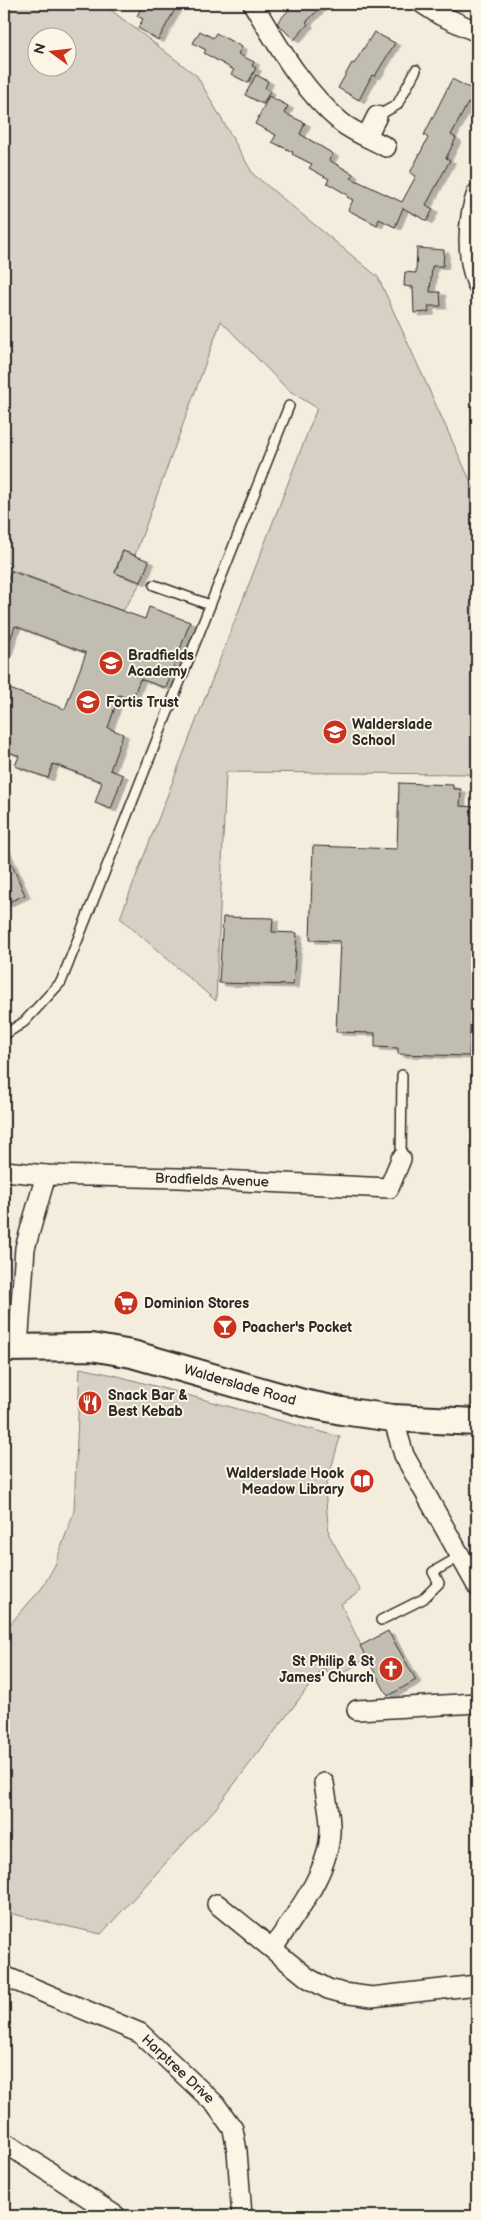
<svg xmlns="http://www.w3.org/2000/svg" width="481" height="2220" font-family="'Balsamiq Sans',sans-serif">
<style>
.green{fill:#d6d1c4;stroke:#807e78;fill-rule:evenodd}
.building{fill:#c2bdb1;stroke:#2b2b2b;filter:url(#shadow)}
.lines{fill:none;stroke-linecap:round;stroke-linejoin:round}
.lane-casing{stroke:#2b2b2b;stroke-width:12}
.street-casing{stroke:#2b2b2b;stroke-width:22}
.secondary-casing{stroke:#2b2b2b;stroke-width:30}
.lane{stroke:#fcf5e5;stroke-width:9}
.street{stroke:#fcf5e5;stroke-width:19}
.secondary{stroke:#fcf5e5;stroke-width:26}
.labels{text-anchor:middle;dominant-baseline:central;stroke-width:4;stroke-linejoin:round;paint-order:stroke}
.poi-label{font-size:14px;font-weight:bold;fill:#2b2b2b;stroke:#fcf5e5;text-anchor:start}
.street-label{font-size:14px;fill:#2b2b2b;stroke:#fcf5e5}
</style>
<defs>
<filter id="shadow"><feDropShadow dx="5.5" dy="3" stdDeviation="0" flood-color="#0004"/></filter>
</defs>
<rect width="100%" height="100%" fill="#f4edde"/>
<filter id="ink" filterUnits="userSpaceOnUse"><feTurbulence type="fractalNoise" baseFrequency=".02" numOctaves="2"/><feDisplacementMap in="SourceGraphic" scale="10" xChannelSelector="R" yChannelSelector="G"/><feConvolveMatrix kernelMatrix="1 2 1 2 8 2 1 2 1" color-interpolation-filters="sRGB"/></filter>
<g filter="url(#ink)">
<g class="green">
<path d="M4 4H103L197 76 253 174 378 277 474 489 477 493V777L466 774 226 772 216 1001 120 918 317 408 288 390 221 321 135 555 122 551 115 572 141 582 123 611 11 570 10 564 4 561ZM38 38H68V68H38Z"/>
<polygon points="80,1368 118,1376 340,1437 325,1490 329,1535 361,1591 341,1604 367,1658 335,1678 323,1668 216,1808 101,1934 4,1912 4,1631 42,1588 55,1565 74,1511"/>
</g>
<g class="building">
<polygon points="143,4 178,4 158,40 138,28 143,19 137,16"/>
<polygon points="294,4 324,4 306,22 308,24 294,40 277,23"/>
<polygon points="200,31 213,38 216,33 242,47 238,54 254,62 252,66 256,68 248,83 231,74 234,70 204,53 206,50 193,43"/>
<polygon points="374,32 395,43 375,76 372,75 359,100 338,88 352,63 354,64"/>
<polygon points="256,75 268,81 265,88 270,91 263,104 245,95"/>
<polygon points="452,79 477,92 477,98 474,105 468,103 451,135 456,138 446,158 450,160 426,205 433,209 427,221 403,208 395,227 379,219 377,225 348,210 353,200 347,197 348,195 327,183 329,179 309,168 312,164 292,154 293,152 272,142 276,135 255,124 269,96 288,106 284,113 305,123 300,134 333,154 329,160 353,174 351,178 402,202 416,176 410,173 428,138 424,135"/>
<polygon points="417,248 444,250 443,266 432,266 430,292 440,292 441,306 428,306 429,312 414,313 413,287 404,286 405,272 416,273"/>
<polygon points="123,551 149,561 141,582 115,573"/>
<polygon points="11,571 145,619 149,607 190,622 166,688 140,679 132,700 119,695 108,728 123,734 110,770 123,775 111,809 95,803 102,782 53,764 48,778 15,766 19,756 4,750 4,687 65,709 86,653 15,626 6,653 4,653 4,590"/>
<polygon points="399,783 453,785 453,789 461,789 460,806 477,807 477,963 473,962 469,1056 398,1054 398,1048 375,1047 375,1033 336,1032 340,941 310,940 313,846 397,849"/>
<polygon points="4,847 25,895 4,904"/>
<polygon points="223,917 273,918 272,932 297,933 293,985 219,983"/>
<polygon points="388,1631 416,1680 388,1696 360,1646"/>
</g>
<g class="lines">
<defs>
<g id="lane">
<polyline points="377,116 397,105 416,70"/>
<polyline points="154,585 210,605"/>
<polyline points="4,1035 24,1022 61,982 289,406"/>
<polyline points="401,1159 402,1075"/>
<polyline points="381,1620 423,1599 439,1583 433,1572 461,1556"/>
</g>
<g id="street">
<path d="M253 4C278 46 303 91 342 123 355 133 372 139 386 147"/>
<polyline points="423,4 440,15 477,32"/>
<polyline points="367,136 377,116"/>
<path d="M477 193C467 219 466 258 477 284"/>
<polyline points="4,1171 46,1175 179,1178 389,1188 401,1159"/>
<polyline points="18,1347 25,1248 46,1175"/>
<polyline points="393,1418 404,1455 477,1586"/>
<polyline points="357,1710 477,1703"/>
<polyline points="217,1904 308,1978 328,1989 343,1993 372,1997 477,1985"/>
<path d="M273 1948C294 1916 329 1873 330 1832 331 1816 326 1798 324 1783"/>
<polyline points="4,1976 140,2033 215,2104 233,2129 237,2151 242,2216"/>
<polyline points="4,2142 116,2216"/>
</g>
<polyline id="secondary" points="4,1348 91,1347 132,1354 303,1403 342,1411 393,1418 477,1422"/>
</defs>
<use href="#lane" class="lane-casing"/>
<use href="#street" class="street-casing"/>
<use href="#secondary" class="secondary-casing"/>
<use href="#lane" class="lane"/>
<use href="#street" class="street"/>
<use href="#secondary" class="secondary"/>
</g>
</g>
<defs>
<symbol id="school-disc" viewBox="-11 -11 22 22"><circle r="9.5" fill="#c8321e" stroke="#fcf5e5"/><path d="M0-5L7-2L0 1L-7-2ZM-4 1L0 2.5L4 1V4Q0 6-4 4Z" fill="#fff"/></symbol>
<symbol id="supermarket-disc" viewBox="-11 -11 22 22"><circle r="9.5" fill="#c8321e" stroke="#fcf5e5"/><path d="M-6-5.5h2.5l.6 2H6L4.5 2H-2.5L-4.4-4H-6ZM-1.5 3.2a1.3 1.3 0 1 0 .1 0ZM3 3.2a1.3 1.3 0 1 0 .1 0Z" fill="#fff"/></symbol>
<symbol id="bar-disc" viewBox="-11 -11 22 22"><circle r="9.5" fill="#c8321e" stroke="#fcf5e5"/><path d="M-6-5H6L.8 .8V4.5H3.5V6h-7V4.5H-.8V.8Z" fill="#fff"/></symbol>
<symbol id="restaurant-disc" viewBox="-11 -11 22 22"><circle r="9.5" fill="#c8321e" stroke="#fcf5e5"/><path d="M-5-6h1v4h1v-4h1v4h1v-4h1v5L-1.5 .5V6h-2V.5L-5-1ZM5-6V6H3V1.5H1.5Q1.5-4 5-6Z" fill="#fff"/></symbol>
<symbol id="library-disc" viewBox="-11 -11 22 22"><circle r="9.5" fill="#c8321e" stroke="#fcf5e5"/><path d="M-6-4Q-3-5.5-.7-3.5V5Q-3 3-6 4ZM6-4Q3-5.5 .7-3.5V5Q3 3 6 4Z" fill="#fff"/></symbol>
<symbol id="church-disc" viewBox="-11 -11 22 22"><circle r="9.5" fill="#c8321e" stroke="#fcf5e5"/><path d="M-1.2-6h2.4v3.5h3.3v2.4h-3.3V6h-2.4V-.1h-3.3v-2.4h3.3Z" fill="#fff"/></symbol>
</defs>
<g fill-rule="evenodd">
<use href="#school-disc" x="97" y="649" width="28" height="28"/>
<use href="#school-disc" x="74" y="688" width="28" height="28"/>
<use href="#school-disc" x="321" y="718" width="28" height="28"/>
<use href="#supermarket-disc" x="112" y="1289" width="28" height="28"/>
<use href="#bar-disc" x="211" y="1313" width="28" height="28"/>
<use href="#restaurant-disc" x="76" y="1389" width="28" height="28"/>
<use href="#library-disc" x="348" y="1467" width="28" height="28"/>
<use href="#church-disc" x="377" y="1655" width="28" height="28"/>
</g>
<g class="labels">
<g class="poi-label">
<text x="128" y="655">Bradfields<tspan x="128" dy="16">Academy</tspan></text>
<text x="106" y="702">Fortis Trust</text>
<text x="352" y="724">Walderslade<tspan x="352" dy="16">School</tspan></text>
<text x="144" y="1303">Dominion Stores</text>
<text x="242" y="1327">Poacher's Pocket</text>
<text x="108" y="1395">Snack Bar &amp;<tspan x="108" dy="16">Best Kebab</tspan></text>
<text x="344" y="1473" text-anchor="end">Walderslade Hook<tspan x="344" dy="16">Meadow Library</tspan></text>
<text x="374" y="1661" text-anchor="end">St Philip &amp; St<tspan x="374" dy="16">James' Church</tspan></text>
</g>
<g class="street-label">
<text transform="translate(212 1180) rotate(2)">Bradfields Avenue</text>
<text transform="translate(240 1385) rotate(16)">Walderslade Road</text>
<text transform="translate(178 2069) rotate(43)">Harptree Drive</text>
</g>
</g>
<rect width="481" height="2220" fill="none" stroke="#fcf5e5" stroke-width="20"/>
<rect x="10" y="10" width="461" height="2200" fill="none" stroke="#2b2b2b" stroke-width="2" filter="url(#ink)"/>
<g transform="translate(52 52) rotate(285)"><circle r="24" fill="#fcf5e5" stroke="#a8a49b"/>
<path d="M0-4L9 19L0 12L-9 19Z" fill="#c8321e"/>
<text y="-8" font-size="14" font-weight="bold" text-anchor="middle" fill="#2b2b2b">N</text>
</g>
</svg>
